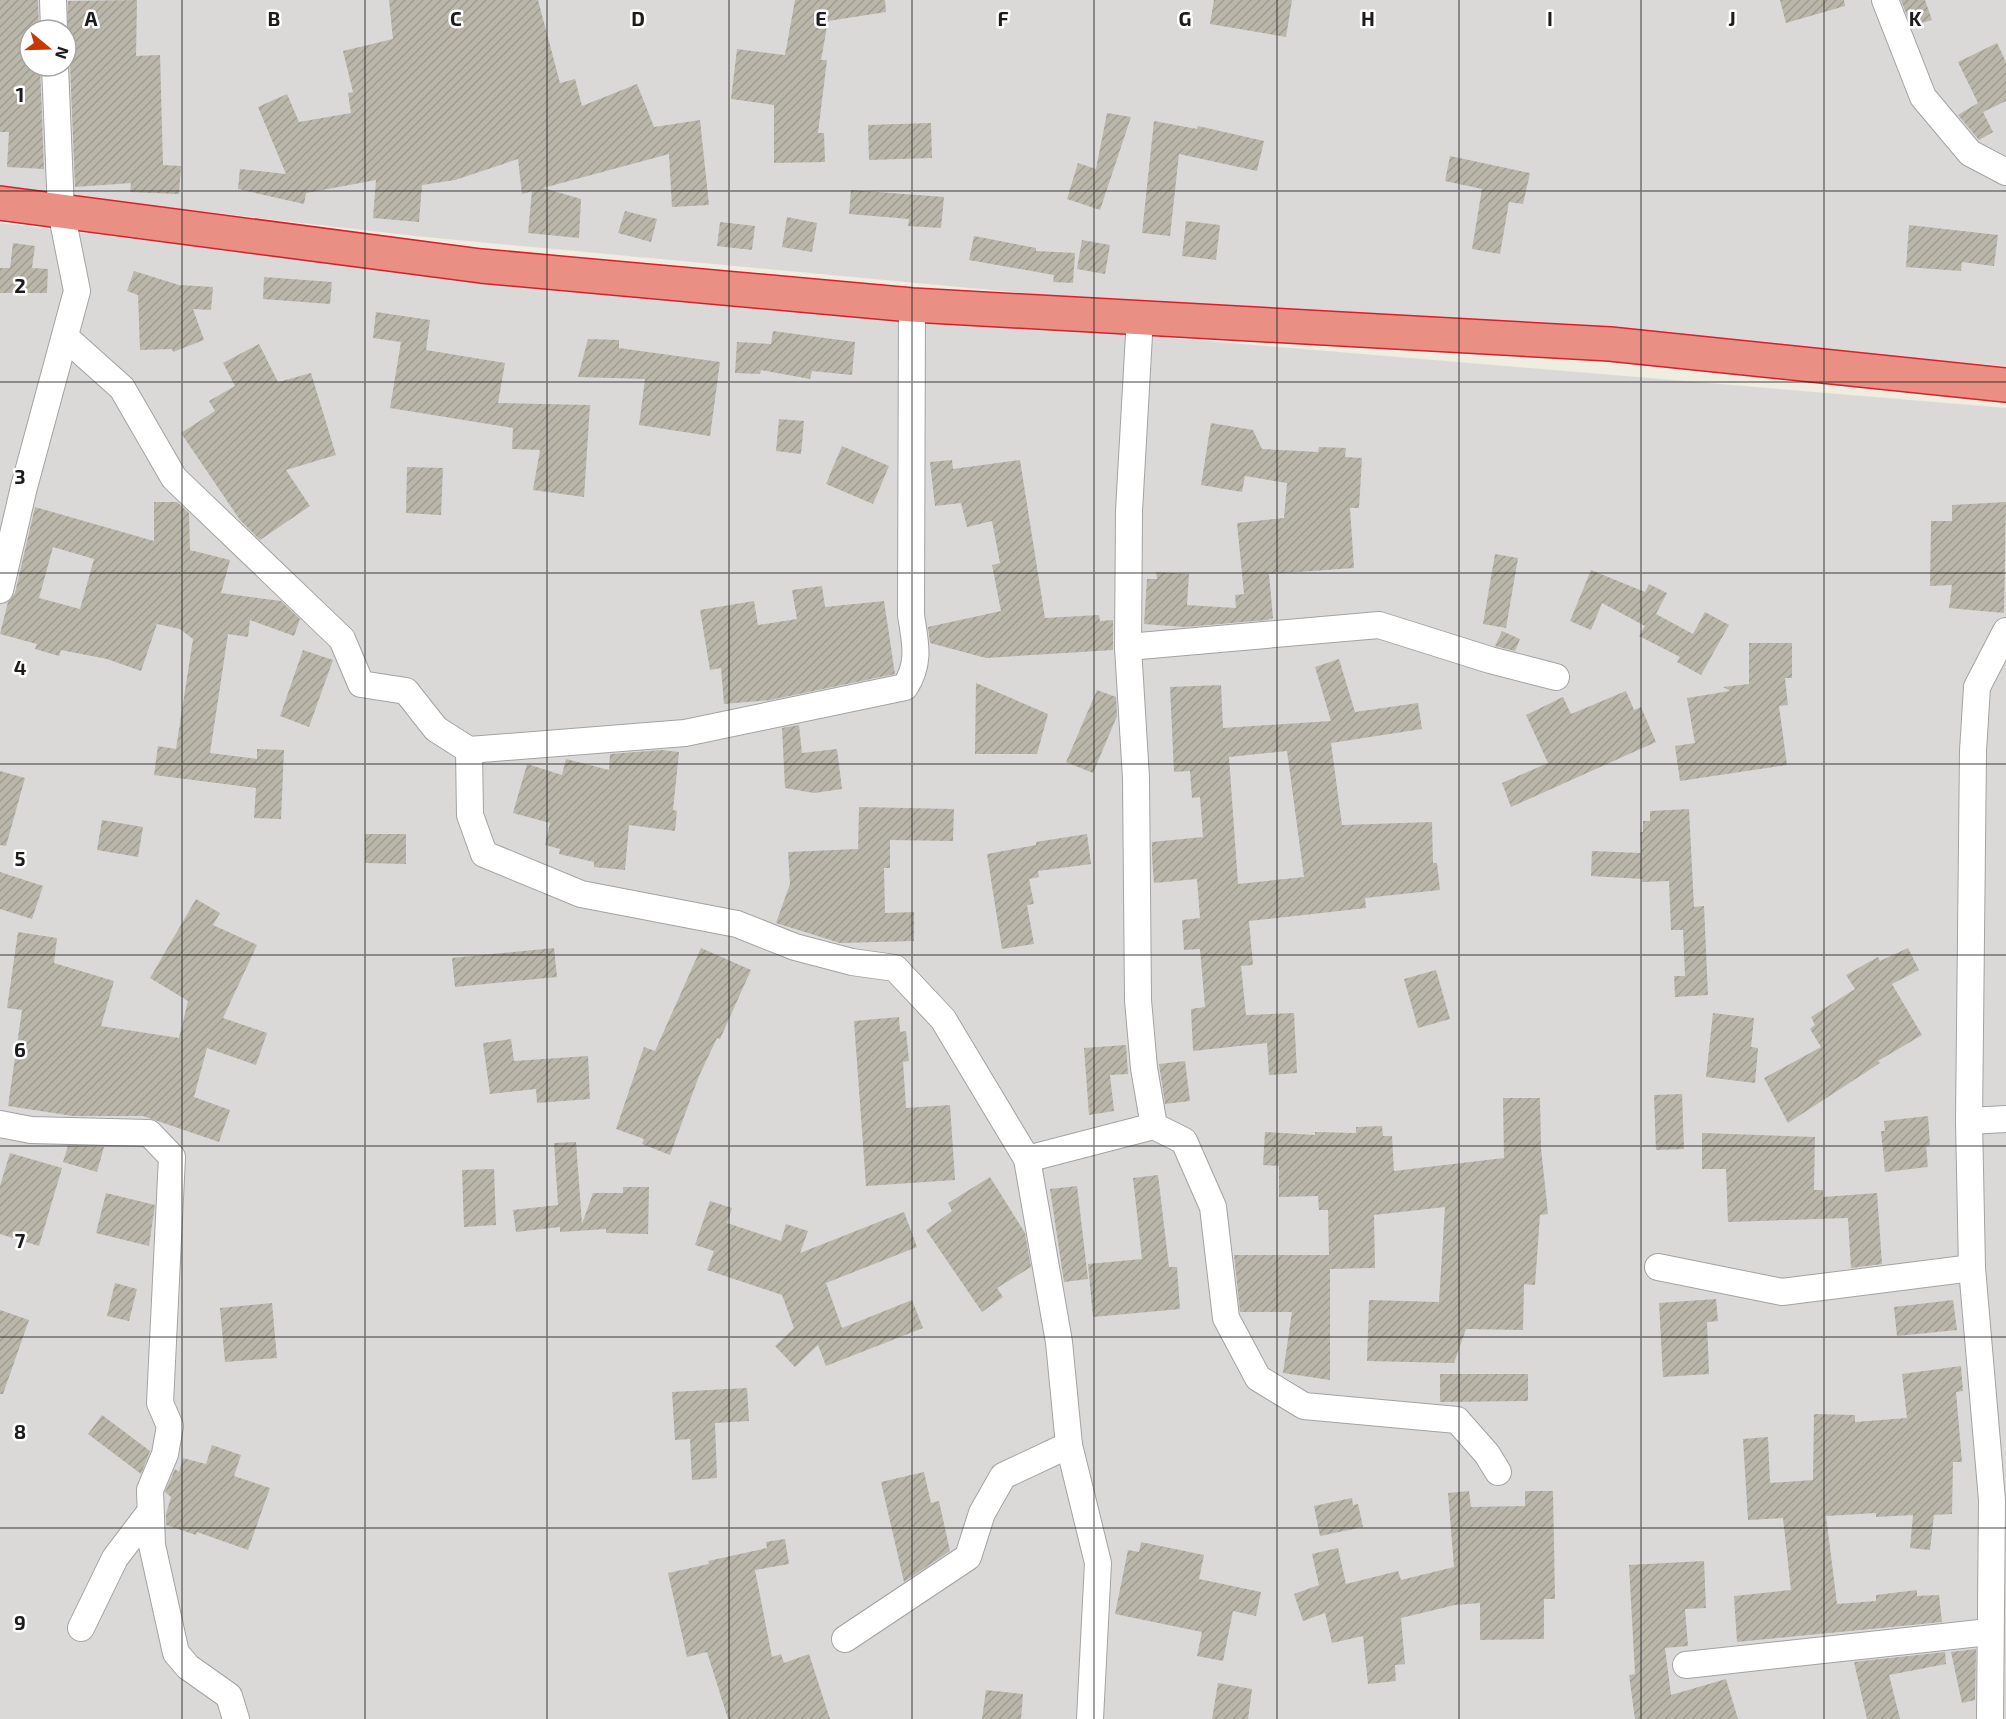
<svg xmlns="http://www.w3.org/2000/svg" width="2006" height="1719" font-family="'Exo 2',sans-serif">
<style>
.residential{fill:#dad9d8;fill-rule:evenodd}
.building{fill:url(#building-hatch);fill-rule:evenodd}
.lines{fill:none;stroke-linecap:round;stroke-linejoin:round}
.minor-casing{stroke:#a3a3a3;stroke-width:28}
.highway-casing{stroke:#db1e28;stroke-width:36}
.minor{stroke:#fff;stroke-width:26}
.highway{stroke:#e98f84;stroke-width:33}
.grid{fill:none;stroke:#1c1c1c;stroke-width:1.5;stroke-opacity:0.55}
.grid-label{font-size:20px;text-anchor:middle;font-weight:bold;fill:#1c1c1c;stroke:#fff;stroke-width:5;stroke-linejoin:round;paint-order:stroke}
</style>
<defs>
<pattern id="building-hatch" width="6" height="6" patternUnits="userSpaceOnUse" patternTransform="scale(1.5)"><rect width="6" height="6" fill="#bab6aa"/><path d="M-1 1l2-2M0 6l6-6M5 7l2-2" fill="none" stroke="#9f9c92"/></pattern>
</defs>
<rect width="100%" height="100%" fill="#eeede0"/>
<g class="residential">
<path d="M0 0H2006V366L1701 341 1067 297 415 236 0 188ZM30 30H66V66H30Z"/>
<polygon points="0,223 479,280 2006,408 2006,1719 0,1719"/>
</g>
<g class="building">
<polygon points="0,0 38,0 39,30 30,30 30,66 40,66 44,169 7,167 9,132 0,132"/>
<polygon points="137,0 136,56 160,55 163,165 181,166 179,194 130,192 131,183 75,187 70,65 66,56 68,1"/>
<polygon points="389,0 538,0 560,83 575,79 582,106 637,84 654,127 700,120 709,205 672,207 669,154 543,188 581,199 579,238 528,233 532,191 522,194 518,159 455,180 422,185 419,222 373,218 376,180 306,193 304,204 238,189 240,169 286,174 258,107 287,94 299,122 351,113 348,93 353,92 343,51 393,39"/>
<polygon points="795,0 885,0 886,12 828,21 821,60 827,60 818,133 824,133 825,162 774,163 774,105 731,99 737,49 785,55"/>
<polygon points="1214,0 1292,0 1286,37 1210,24"/>
<polygon points="1780,0 1844,0 1845,6 1786,23"/>
<polygon points="1901,0 1925,0 1932,20 1911,26"/>
<polygon points="1997,43 2006,62 2006,101 1983,112 1993,132 1979,140 1958,115 1978,103 1958,62"/>
<polygon points="1107,113 1131,117 1100,210 1067,199 1078,163 1096,169"/>
<polygon points="1154,121 1197,129 1198,126 1264,141 1257,171 1179,154 1170,236 1142,233"/>
<polygon points="931,123 932,158 869,160 868,125"/>
<polygon points="1450,156 1530,173 1523,204 1509,202 1500,254 1472,249 1482,189 1445,181"/>
<polygon points="851,190 944,197 941,228 908,226 909,219 849,214"/>
<polygon points="625,211 657,219 651,242 618,233"/>
<polygon points="787,217 817,223 812,252 782,247"/>
<polygon points="1186,221 1220,225 1216,260 1182,256"/>
<polygon points="720,222 755,226 752,250 717,246"/>
<polygon points="1909,225 1998,235 1994,266 1962,262 1961,271 1906,267"/>
<polygon points="974,236 1036,248 1036,251 1075,253 1073,283 1053,282 1054,275 969,260"/>
<polygon points="1082,240 1110,245 1105,274 1077,269"/>
<polygon points="13,243 35,246 32,268 48,269 47,293 0,293 0,268 10,268"/>
<polygon points="134,271 179,285 213,287 211,310 193,309 204,340 173,352 172,349 140,350 138,295 127,291"/>
<polygon points="264,277 332,282 330,304 263,299"/>
<polygon points="376,312 430,320 426,350 505,363 498,403 590,405 584,497 533,490 540,450 512,449 513,428 390,408 401,342 373,338"/>
<polygon points="773,331 855,342 852,375 812,371 810,379 761,370 760,374 735,373 737,342 771,344"/>
<polygon points="588,339 619,340 619,348 720,362 710,436 639,425 645,379 578,377"/>
<polygon points="259,344 278,382 311,373 336,455 286,470 310,506 260,540 240,520 181,433 215,411 209,401 235,386 223,363"/>
<polygon points="779,419 804,421 801,454 776,451"/>
<polygon points="1211,423 1253,430 1262,449 1318,452 1319,447 1346,448 1345,457 1362,458 1359,508 1350,508 1354,568 1269,574 1273,618 1267,620 1185,627 1144,624 1147,579 1157,579 1156,572 1189,574 1187,605 1236,608 1235,595 1244,594 1237,523 1284,518 1287,483 1245,476 1242,492 1201,485"/>
<polygon points="842,446 889,466 873,504 826,484"/>
<polygon points="952,460 953,469 1020,460 1045,618 1099,615 1100,621 1113,620 1113,650 986,658 930,643 928,627 1001,611 992,565 1000,563 992,521 967,527 961,503 935,506 930,462"/>
<polygon points="407,467 443,468 441,515 406,513"/>
<path d="M154 502H177L189 513 190 550 230 560 221 593 281 601 300 619 294 636 250 620 248 637 228 634 210 753 257 759V749L284 750 281 819 254 818 256 788 154 775 158 746 176 749 193 639 180 629 157 624 141 671 107 659 61 650 59 656 35 649 37 644 0 634 8 602 15 593 35 507 154 541ZM53 547 94 559 80 609 39 598Z"/>
<polygon points="2006,502 2004,613 1949,608 1952,585 1930,586 1931,521 1952,521 1952,505"/>
<polygon points="1495,554 1518,558 1506,628 1483,624"/>
<polygon points="1591,570 1645,592 1649,584 1667,593 1656,614 1693,634 1705,612 1729,625 1701,675 1677,662 1680,657 1639,636 1645,626 1602,603 1591,630 1570,621"/>
<polygon points="822,586 825,607 884,601 895,674 770,700 724,704 721,668 710,670 700,610 754,601 758,625 797,619 792,590"/>
<polygon points="1502,631 1520,639 1515,651 1495,646"/>
<polygon points="1749,643 1792,643 1792,678 1785,678 1788,705 1779,706 1787,765 1680,781 1675,746 1695,743 1687,698 1730,691 1723,687 1749,684"/>
<polygon points="303,650 333,660 309,727 280,716"/>
<path d="M1339 659 1355 712 1418 703 1422 729 1331 743 1342 825 1432 822 1433 863H1437L1440 890 1365 898 1366 908 1249 921 1253 965 1241 966 1246 1015 1294 1013 1297 1073 1269 1075 1267 1043 1193 1051 1191 1009 1205 1007 1200 949 1184 950 1182 920 1200 918 1197 879 1154 883 1152 857V842L1203 837 1200 797 1192 798 1190 771 1174 772 1170 687 1221 685 1223 728 1331 721 1315 667ZM1287 751 1304 877 1238 884 1229 757Z"/>
<polygon points="976,683 1048,714 1037,754 975,754"/>
<polygon points="1097,690 1116,697 1117,716 1093,773 1066,762"/>
<polygon points="1626,691 1634,710 1641,707 1656,742 1511,807 1502,783 1548,763 1526,715 1563,697 1571,714"/>
<polygon points="799,725 802,753 837,749 842,789 814,793 785,788 782,728"/>
<polygon points="662,750 679,752 673,810 677,811 675,831 629,825 625,870 594,867 594,862 559,854 560,849 545,845 550,823 513,813 527,764 562,775 566,759 609,770 610,754"/>
<polygon points="0,771 25,778 6,846 0,845"/>
<polygon points="859,807 954,809 953,841 890,840 890,868 884,868 885,913 914,912 914,941 840,943 776,923 790,884 788,852 858,849"/>
<polygon points="1689,809 1694,907 1704,906 1708,995 1675,997 1674,976 1685,976 1683,930 1671,930 1669,881 1642,882 1642,879 1591,876 1592,851 1641,853 1640,832 1643,832 1643,821 1650,821 1650,811"/>
<polygon points="102,820 143,827 138,857 97,850"/>
<polygon points="365,834 406,834 406,864 365,863"/>
<polygon points="1087,834 1091,864 1038,871 1039,877 1029,879 1034,904 1027,905 1034,944 1002,949 987,854 1036,845 1036,842"/>
<polygon points="0,872 43,886 32,919 0,909"/>
<polygon points="196,899 220,913 213,925 257,945 223,1018 267,1033 256,1065 207,1048 194,1097 230,1110 219,1142 143,1116 73,1116 8,1106 22,1010 7,1008 18,932 57,938 54,963 114,981 101,1026 179,1038 188,1001 150,978"/>
<polygon points="554,948 557,977 455,987 452,958"/>
<polygon points="701,948 751,970 720,1039 717,1038 699,1076 670,1155 642,1144 644,1139 616,1129 644,1047 655,1051"/>
<polygon points="1908,948 1919,970 1892,984 1922,1035 1878,1061 1880,1063 1788,1123 1764,1078 1821,1047 1810,1029 1815,1025 1811,1017 1855,989 1846,975 1878,957 1880,961"/>
<polygon points="1436,970 1450,1019 1418,1028 1404,979"/>
<polygon points="1713,1013 1754,1018 1751,1047 1758,1048 1755,1083 1706,1077"/>
<polygon points="899,1017 900,1032 906,1031 909,1061 903,1062 906,1108 950,1105 955,1180 866,1186 854,1021"/>
<polygon points="511,1039 514,1061 588,1056 590,1099 537,1103 536,1089 490,1094 483,1043"/>
<polygon points="1126,1045 1128,1074 1110,1075 1114,1111 1089,1115 1084,1048"/>
<polygon points="1185,1061 1190,1101 1165,1104 1159,1064"/>
<polygon points="1682,1094 1684,1149 1656,1150 1654,1095"/>
<polygon points="1503,1098 1540,1098 1541,1148 1548,1214 1540,1215 1535,1285 1524,1284 1523,1330 1466,1329 1454,1363 1367,1361 1369,1300 1439,1302 1445,1207 1374,1215 1375,1268 1330,1269 1330,1380 1283,1373 1292,1312 1240,1312 1234,1255 1329,1255 1328,1210 1319,1210 1318,1196 1279,1197 1279,1166 1263,1165 1265,1132 1315,1135 1315,1132 1356,1133 1356,1127 1382,1126 1383,1136 1392,1136 1394,1171 1504,1158"/>
<polygon points="1928,1116 1930,1145 1926,1146 1928,1167 1885,1172 1881,1131 1885,1131 1884,1121"/>
<polygon points="1702,1133 1815,1137 1814,1190 1823,1190 1823,1197 1877,1193 1882,1264 1851,1268 1848,1218 1728,1222 1726,1169 1702,1169"/>
<polygon points="576,1142 582,1224 593,1193 623,1193 623,1187 649,1187 648,1234 606,1233 606,1229 560,1232 560,1227 516,1232 513,1210 558,1205 554,1143"/>
<polygon points="68,1146 104,1147 97,1172 63,1162"/>
<polygon points="10,1153 62,1168 39,1246 0,1234 0,1186"/>
<polygon points="494,1169 496,1225 464,1227 462,1170"/>
<polygon points="1158,1175 1169,1267 1177,1267 1180,1309 1093,1317 1088,1264 1142,1259 1133,1178"/>
<polygon points="990,1177 1025,1233 1031,1267 997,1288 1003,1297 982,1312 926,1230 952,1211 948,1203"/>
<polygon points="1077,1186 1088,1279 1064,1282 1050,1189"/>
<polygon points="106,1193 155,1205 149,1246 96,1233"/>
<polygon points="710,1201 732,1208 727,1223 781,1241 786,1224 808,1231 800,1253 904,1212 917,1247 826,1283 842,1328 912,1300 923,1328 826,1366 818,1345 795,1367 775,1346 794,1328 782,1295 707,1270 714,1251 695,1245"/>
<polygon points="115,1283 137,1289 129,1321 107,1316"/>
<polygon points="1716,1299 1718,1321 1707,1322 1709,1374 1663,1377 1659,1303"/>
<polygon points="1953,1300 1957,1330 1897,1336 1894,1307"/>
<polygon points="272,1303 277,1358 225,1362 220,1308"/>
<polygon points="0,1310 29,1320 3,1394 0,1394"/>
<polygon points="1961,1366 1963,1391 1956,1392 1962,1462 1953,1462 1952,1514 1934,1515 1930,1550 1910,1548 1913,1515 1876,1517 1876,1513 1826,1516 1837,1604 1876,1601 1876,1595 1917,1590 1917,1596 1939,1595 1942,1622 1737,1642 1734,1596 1791,1590 1783,1518 1748,1520 1743,1439 1768,1437 1770,1483 1813,1480 1814,1414 1855,1415 1855,1422 1907,1418 1902,1374"/>
<polygon points="1440,1374 1528,1374 1528,1401 1440,1402"/>
<polygon points="747,1388 749,1421 715,1423 717,1478 692,1480 690,1439 675,1440 672,1392"/>
<polygon points="102,1415 150,1451 141,1474 88,1434"/>
<polygon points="212,1445 241,1455 234,1476 270,1488 248,1550 197,1532 196,1535 166,1525 166,1514 171,1497 165,1492 175,1469 179,1472 183,1458 206,1464"/>
<polygon points="924,1472 931,1503 939,1501 950,1551 904,1582 881,1482"/>
<polygon points="1469,1491 1471,1507 1525,1506 1525,1491 1553,1491 1555,1599 1544,1599 1544,1639 1480,1640 1480,1603 1455,1605 1401,1618 1405,1664 1395,1665 1396,1681 1368,1684 1363,1636 1332,1643 1325,1613 1303,1621 1294,1594 1319,1585 1312,1554 1338,1548 1346,1584 1398,1571 1401,1580 1454,1567 1448,1493"/>
<polygon points="1352,1498 1353,1505 1358,1504 1363,1527 1320,1536 1314,1506"/>
<polygon points="785,1539 789,1564 755,1570 772,1657 781,1654 784,1663 809,1654 830,1719 728,1719 707,1652 687,1657 668,1573 709,1564 708,1561 767,1548 766,1542"/>
<polygon points="1141,1542 1204,1555 1199,1579 1261,1592 1256,1616 1233,1611 1223,1661 1197,1656 1202,1632 1115,1614 1128,1550 1139,1552"/>
<polygon points="1704,1561 1706,1608 1685,1609 1688,1646 1665,1648 1671,1695 1726,1679 1738,1719 1635,1719 1629,1675 1635,1674 1629,1565"/>
<polygon points="1976,1649 1975,1700 1962,1703 1951,1652"/>
<polygon points="1945,1652 1946,1664 1889,1675 1900,1719 1867,1719 1854,1662"/>
<polygon points="1218,1683 1252,1689 1248,1719 1212,1719"/>
<polygon points="986,1690 1023,1694 1021,1719 982,1719"/>
</g>
<g class="lines">
<defs>
<g id="minor">
<polyline points="53,0 54,30"/>
<polyline points="1885,0 1923,97 1970,153 2006,172"/>
<polyline points="1140,317 1129,511 1128,647 1136,778 1138,1000 1144,1068 1154,1126 1184,1141 1213,1207 1226,1318 1258,1378 1304,1406 1457,1420 1487,1454 1498,1472"/>
<path d="M65 337 122 388 174 478 342 639 361 684 406 691 436 729 469 750 685 733 905 687C921 662 915 642 911 615L912 305"/>
<polyline points="0,590 24,487 77,291 61,211 55,66"/>
<polyline points="1128,647 1379,625 1490,660 1556,677"/>
<polyline points="469,750 470,815 484,854 581,894 737,924 795,947 852,962 895,968 943,1019 1027,1159 1059,1342 1069,1445 1098,1563 1090,1719"/>
<polyline points="1969,1121 2006,1119"/>
<polyline points="0,1124 31,1130 149,1133 172,1157 160,1403 170,1426 165,1454 150,1490 152,1545 176,1653 188,1667 229,1696 236,1719"/>
<polyline points="1027,1159 1154,1126"/>
<polyline points="1658,1267 1782,1292 1972,1268"/>
<polyline points="81,1628 115,1558 150,1512"/>
<polyline points="845,1639 968,1557 982,1513 1003,1476 1069,1445"/>
<polyline points="1686,1665 1989,1632"/>
<polyline points="1990,1719 1992,1500 1972,1268 1969,1121 1973,751 1977,687 2006,631"/>
</g>
<polyline id="highway" points="0,203 481,266 912,305 1610,344 2006,385"/>
</defs>
<use href="#minor" class="minor-casing"/>
<use href="#highway" class="highway-casing"/>
<use href="#minor" class="minor"/>
<use href="#highway" class="highway"/>
</g>
<path class="grid" d="M182 0V1719M365 0V1719M547 0V1719M729 0V1719M912 0V1719M1094 0V1719M1277 0V1719M1459 0V1719M1641 0V1719M1824 0V1719M0 191H2006M0 382H2006M0 573H2006M0 764H2006M0 955H2006M0 1146H2006M0 1337H2006M0 1528H2006"/>
<g class="grid-label">
<text x="91" y="26">A</text>
<text x="274" y="26">B</text>
<text x="456" y="26">C</text>
<text x="638" y="26">D</text>
<text x="821" y="26">E</text>
<text x="1003" y="26">F</text>
<text x="1185" y="26">G</text>
<text x="1368" y="26">H</text>
<text x="1550" y="26">I</text>
<text x="1732" y="26">J</text>
<text x="1915" y="26">K</text>
<text x="20" y="102">1</text>
<text x="20" y="293">2</text>
<text x="20" y="484">3</text>
<text x="20" y="675">4</text>
<text x="20" y="866">5</text>
<text x="20" y="1057">6</text>
<text x="20" y="1248">7</text>
<text x="20" y="1439">8</text>
<text x="20" y="1630">9</text>
</g>
<g transform="translate(48 48) rotate(109)"><circle r="28" fill="#ffffff" stroke="#a4a4a4" stroke-width="1.5"/>
<path d="M0-4.5L10 22L0 15L-10 22Z" fill="#c73900"/>
<text y="-9" font-size="16" font-weight="bold" text-anchor="middle" fill="#1c1c1c">N</text>
</g>
</svg>
